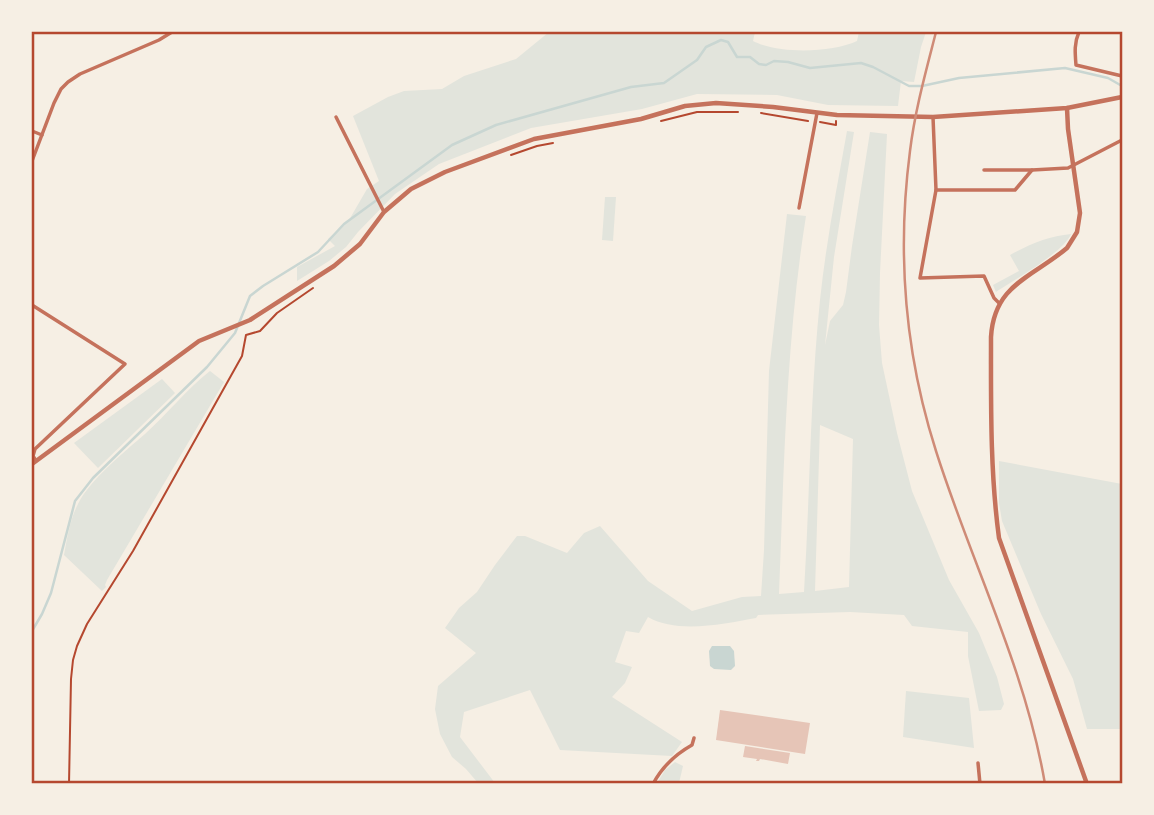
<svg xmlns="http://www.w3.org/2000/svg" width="1154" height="815" font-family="'Work Sans',sans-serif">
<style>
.green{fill:#e2e4dc;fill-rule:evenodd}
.water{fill:#c9d6d2}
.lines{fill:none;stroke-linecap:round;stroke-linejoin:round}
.stream{stroke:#c9d6d2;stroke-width:2.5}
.building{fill:#e6c5b7}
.path{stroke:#b5482f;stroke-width:2}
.minor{stroke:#c5725c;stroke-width:3.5}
.tertiary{stroke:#c5725c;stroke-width:4.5}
.rail{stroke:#cf8b77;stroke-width:2.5}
.neatline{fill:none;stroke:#b5482f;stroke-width:2.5}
</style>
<rect width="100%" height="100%" fill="#f6efe4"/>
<g class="green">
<path d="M549 32H755L753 41C778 54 831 53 857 41L859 32H926L921 47 914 82 901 81 898 106 828 105 777 95 697 94 642 109 531 128 439 164 395 194 358 232 346 247 329 261 297 281V267L335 246 328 239 349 220 367 189 379 181 353 116 388 97 404 91 442 89 464 76 516 59Z"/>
<path d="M847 131 854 132 834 257 825 345 830 321 843 305 846 292 852 246 870 132 887 134 880 273 879 325 882 363 897 433 912 491 949 580 979 633 997 677 1004 704 1001 710 979 711 968 656V632L912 626 904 615 850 612 758 615 756 618C724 624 677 634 648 617L639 633 626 631 615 662 632 667 625 683 612 697 682 742 672 756 560 750 530 690 464 712 460 737 495 783H478L466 769 452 757 440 734 435 709 438 686 476 653 445 628 459 608 477 592 495 565 517 536H525L567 553 584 533 600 526 648 581 692 611 742 597 761 596 764 550 769 371 787 214 806 216C786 341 784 468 779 594L804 592C810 494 810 397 820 300 826 243 837 187 847 131ZM820 425 853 439 849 587 815 591Z"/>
<polygon points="605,197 616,197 613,241 602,240"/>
<path d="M1071 234C1064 252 1014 280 996 292L993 285 1019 271 1010 255C1030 244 1049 236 1071 234Z"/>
<path d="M210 371 224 382 107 580 105 585 106 587 102 591 64 555C67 539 70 519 78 504 90 480 124 452 145 434 167 414 186 390 210 371Z"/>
<polygon points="162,379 175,393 98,468 74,443"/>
<polygon points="999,461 1122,484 1122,729 1087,729 1073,679 1041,614 1002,521 999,503"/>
<polygon points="906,691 969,698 974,748 903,737"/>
<polygon points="675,762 683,766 679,783 657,783 665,770"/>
</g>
<polygon class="water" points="712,646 730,646 734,651 735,666 731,670 714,669 710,666 709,651"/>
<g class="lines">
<polyline class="stream" points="32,631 42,614 51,593 75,501 93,478 207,367 235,333 250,296 263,286 318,252 344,224 452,145 496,125 631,87 664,83 697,60 706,47 721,40 728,42 737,57 750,57 759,64 766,65 774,61 788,62 810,68 861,63 873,67 909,86 922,86 959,78 1065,68 1108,78 1122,86"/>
</g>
<g class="building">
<polygon points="720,710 810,723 805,754 716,740"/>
<polygon points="745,746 790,753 788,764 760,759 759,761 756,761 757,759 743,757"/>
</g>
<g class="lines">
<g class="path">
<polyline points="761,113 808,121"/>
<polyline points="661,121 697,112 738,112"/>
<polyline points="820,122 836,125 836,121"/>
<polyline points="511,155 537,146 553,143"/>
<polyline points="69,784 71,679 73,660 77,646 87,624 133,551 242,356 246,335 260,331 277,313 313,288"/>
</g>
<g class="minor">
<path d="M1079 32C1074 43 1075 53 1076 65L1122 76"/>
<polyline points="336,117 384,212"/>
<polyline points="933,117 936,190 920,278 984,276 994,298 999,303"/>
<polyline points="32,131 42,135"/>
<polyline points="32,161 54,103 61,89 68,82 80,74 159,40 172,32"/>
<polyline points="984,170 1032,170 1068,168 1122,140"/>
<polyline points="936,190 1015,190 1032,170"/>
<polyline points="799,208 817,113"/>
<polyline points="32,305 125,364 35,449 33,456 36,461"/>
<polyline points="978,763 980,784"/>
<path d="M653 784C662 767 676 754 692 745L694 738"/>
</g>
<g class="tertiary">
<path d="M1067 108 1068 129 1080 213 1077 232 1067 248C1033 277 994 284 991 337 991 404 990 471 999 538L1087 784"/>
<polyline points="32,464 199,341 250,320 334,266 360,244 384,212 411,189 445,172 534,139 641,119 685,106 716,103 773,107 837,115 933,117 1067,108 1122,97"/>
</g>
<path class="rail" d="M936 32C926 71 915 110 910 151 897 251 905 354 936 451 971 562 1025 667 1045 784"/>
</g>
<rect width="1154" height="815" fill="none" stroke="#f6efe4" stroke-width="66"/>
<rect x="33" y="33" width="1088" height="749" class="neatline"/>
</svg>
